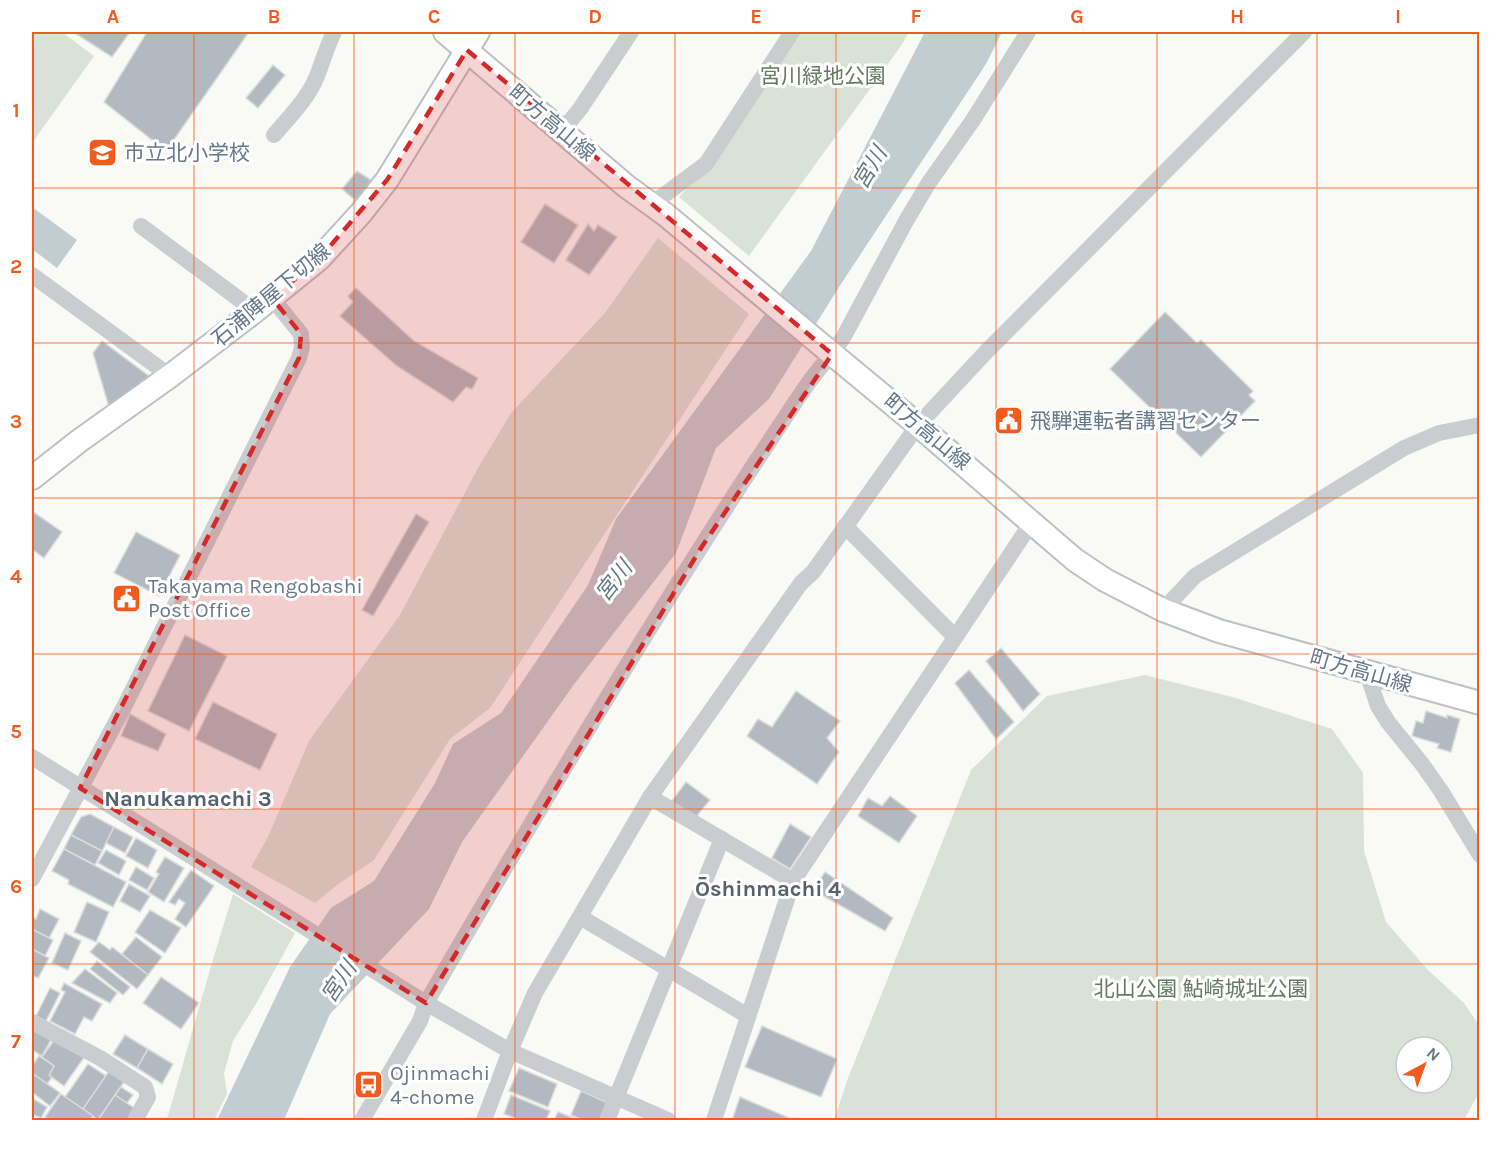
<svg xmlns="http://www.w3.org/2000/svg" width="1511" height="1152" font-family="Karla,'Noto Sans JP',sans-serif">
<style>
.green{fill:#dae2d7;fill-rule:evenodd}
.water{fill:#c2cdd2}
.building{fill:#b2b9c0;stroke:#dbdbd9;stroke-width:1.5}
.lines{fill:none;stroke-linecap:round;stroke-linejoin:round}
.secondary-casing{stroke:#bbc0c5;stroke-width:26}
.minor{stroke:#c9cdd0;stroke-width:16}
.secondary{stroke:#fff;stroke-width:22}
.marked{fill:#d62828;fill-opacity:0.2;stroke:#d62828;stroke-width:4.5;stroke-dasharray:12 8;stroke-linejoin:round}
.grid{fill:none;stroke:#f15c1e;stroke-width:1.5;stroke-opacity:0.55}
.labels{text-anchor:middle;dominant-baseline:central;stroke-width:6;stroke-linejoin:round;paint-order:stroke}
.park-label{font-size:21px;fill:#657a61;stroke:#fff}
.street-label{font-size:21px;fill:#66788a;stroke:#fff}
.poi-label{font-size:21px;fill:#66788a;stroke:#fff;text-anchor:start}
.water-label{font-size:22px;font-style:italic;fill:#627985;stroke:#fff}
.neighbourhood-label{font-size:22px;font-weight:bold;fill:#54616e;stroke:#fff}
.neatline{fill:none;stroke:#f15c1e;stroke-width:2}
.grid-label{font-size:20px;text-anchor:middle;font-weight:bold;fill:#f15c1e}
</style>
<rect width="100%" height="100%" fill="#f9f9f6"/>
<g class="green">
<polygon points="32,32 62,32 94,56 32,143"/>
<polygon points="799,32 909,32 901,46 749,256 679,197 698,176"/>
<polygon points="658,238 749,314 490,708 450,739 374,860 337,885 315,903 251,867 268,837 309,741 400,615 478,468 511,413 605,313"/>
<path d="M1145 675 1236 698 1332 729 1363 773 1364 851 1386 922 1428 970 1464 1003 1479 1025V1093L1464 1120H834L848 1078 971 770 1047 696ZM1406 1047H1442V1083H1406Z"/>
<polygon points="233,894 295,933 256,1004 233,1041 224,1073 227,1094 214,1120 166,1120 168,1116 211,966"/>
</g>
<g class="water">
<polygon points="925,32 1002,32 986,64 839,287 769,399 716,448 676,553 575,683 462,842 429,909 330,1014 284,1120 217,1120 290,967 331,908 374,881 435,783 453,744 501,713 588,585 616,519 811,251"/>
<polygon points="32,207 77,240 57,268 32,249"/>
</g>
<g class="building">
<polygon points="73,32 130,32 112,57"/>
<polygon points="147,32 249,32 166,151 104,102"/>
<polygon points="273,65 285,75 258,108 246,98"/>
<polygon points="357,171 371,180 356,201 342,189"/>
<polygon points="545,204 578,225 554,263 521,242"/>
<polygon points="588,224 594,231 598,225 617,237 589,275 566,260"/>
<polygon points="356,288 414,341 478,378 472,389 466,387 453,402 397,366 340,316 353,302 348,296"/>
<polygon points="1165,312 1197,343 1201,340 1253,391 1249,395 1255,401 1201,457 1110,369"/>
<polygon points="102,341 149,376 109,407 93,353"/>
<polygon points="32,511 62,532 44,558 32,549"/>
<polygon points="416,514 429,522 373,616 362,610"/>
<polygon points="136,532 180,555 159,596 114,573"/>
<polygon points="185,635 227,656 189,731 148,711"/>
<polygon points="1001,648 1040,694 1023,711 986,661"/>
<polygon points="969,670 1014,722 996,739 955,683"/>
<polygon points="796,691 840,721 827,738 839,752 817,784 747,736 758,719 772,727"/>
<polygon points="213,702 277,734 260,770 195,739"/>
<polygon points="1426,711 1447,718 1447,715 1460,719 1451,752 1437,748 1439,744 1412,736 1416,721 1423,723"/>
<polygon points="130,714 166,734 158,751 121,736"/>
<polygon points="686,782 710,800 695,818 671,802"/>
<polygon points="890,796 917,816 899,843 858,816 868,798 882,806"/>
<polygon points="90,814 114,827 102,851 71,835 81,817"/>
<polygon points="790,824 811,837 790,869 772,858"/>
<polygon points="114,827 133,837 125,853 106,843"/>
<polygon points="71,835 102,851 95,865 64,849"/>
<polygon points="136,838 157,850 148,868 126,856"/>
<polygon points="64,849 126,882 113,907 68,884 69,880 52,871"/>
<polygon points="106,850 126,861 119,875 98,863"/>
<polygon points="165,857 184,868 164,902 148,892 159,874 156,872"/>
<polygon points="136,867 154,878 147,890 129,880"/>
<polygon points="191,870 214,886 186,927 175,919 185,903 179,899 175,905 169,902"/>
<polygon points="825,872 893,918 885,931 813,890"/>
<polygon points="129,884 150,896 140,912 120,901"/>
<polygon points="87,902 109,912 96,942 74,932"/>
<polygon points="40,909 59,919 49,938 32,929 32,917 36,919"/>
<polygon points="150,910 181,928 165,953 135,932"/>
<polygon points="32,929 53,940 45,956 32,949"/>
<polygon points="65,933 81,941 68,970 52,963"/>
<polygon points="136,937 162,957 148,975 122,954"/>
<polygon points="99,942 110,950 112,947 148,975 137,989 90,952"/>
<polygon points="32,949 49,958 38,978 32,975"/>
<polygon points="97,961 130,987 123,995 90,969"/>
<polygon points="85,969 117,993 110,1003 72,983"/>
<polygon points="161,977 199,1003 181,1029 143,1003"/>
<polygon points="64,983 102,1004 92,1021 84,1017 75,1034 50,1021 65,992 61,990"/>
<polygon points="50,988 60,993 46,1021 36,1016"/>
<polygon points="762,1026 837,1059 821,1097 745,1067"/>
<polygon points="32,1027 52,1038 42,1056 32,1050"/>
<polygon points="125,1035 148,1049 137,1068 113,1054"/>
<polygon points="57,1036 85,1056 64,1086 49,1075 54,1066 42,1057"/>
<polygon points="148,1049 173,1064 162,1084 137,1068"/>
<polygon points="39,1056 54,1066 49,1075 52,1077 47,1084 32,1073 32,1066"/>
<polygon points="88,1064 106,1076 83,1109 65,1097"/>
<polygon points="519,1068 557,1084 548,1107 509,1091"/>
<polygon points="109,1071 124,1082 98,1120 83,1109"/>
<polygon points="32,1073 60,1093 50,1106 32,1092"/>
<polygon points="121,1087 133,1095 127,1103 115,1095"/>
<polygon points="581,1091 608,1103 600,1120 583,1120 571,1115"/>
<polygon points="61,1094 93,1116 90,1120 50,1120 45,1117"/>
<polygon points="115,1095 137,1110 130,1120 98,1120"/>
<polygon points="511,1095 550,1111 546,1120 520,1120 504,1114"/>
<polygon points="740,1097 794,1120 732,1120"/>
<polygon points="32,1098 47,1107 41,1118 34,1115 32,1119"/>
<polygon points="558,1112 578,1120 554,1120"/>
</g>
<g class="lines">
<defs>
<g id="secondary">
<polyline points="445,32 626,186 666,215 825,348 918,425 1075,560 1105,580 1163,610 1219,631 1480,703"/>
<polyline points="32,478 79,441 170,376 255,311 319,259 361,213 387,180 478,32"/>
</g>
</defs>
<use href="#secondary" class="secondary-casing"/>
<g class="minor">
<polyline points="562,131 580,109 631,32"/>
<path d="M274 135C289 117 308 99 317 76 323 61 327 46 334 32"/>
<polyline points="652,204 706,164 792,32"/>
<polyline points="141,226 255,311"/>
<polyline points="32,275 170,376"/>
<polyline points="845,526 955,637"/>
<polyline points="1163,610 1195,576 1404,448 1439,433 1480,425"/>
<polyline points="1367,673 1378,706 1388,722 1422,764 1441,791 1480,855"/>
<polyline points="32,757 426,1003 510,1051 668,1120"/>
<polyline points="650,797 793,881"/>
<polyline points="32,879 124,707 299,358 302,347 301,334 272,298"/>
<polyline points="580,917 748,1016"/>
<polyline points="32,1022 100,1058 145,1087 148,1097 135,1120"/>
<path d="M362 1120 420 1021 426 1003C532 820 641 637 757 460 774 435 790 409 807 385 819 368 832 354 843 338L906 221 928 184 973 120 1028 32"/>
<polyline points="484,1120 510,1051 535,993 650,797 801,583 813,572 918,425 986,352 1304,32"/>
<polyline points="607,1120 722,839"/>
<polyline points="714,1120 793,881 1032,522"/>
</g>
<use href="#secondary" class="secondary"/>
</g>
<path class="marked" d="M467 50 832 354 701 548 426 1003 80 788 299 358 301 334 272 298 319 259 387 180Z"/>
<path class="grid" d="M194 32V1120M354 32V1120M515 32V1120M675 32V1120M836 32V1120M996 32V1120M1157 32V1120M1317 32V1120M32 188H1480M32 343H1480M32 498H1480M32 654H1480M32 809H1480M32 964H1480"/>
<defs>
<symbol id="school-square" viewBox="-11 -11 22 22"><rect x="-9" y="-9" width="18" height="18" rx="4" fill="#f15c1e" stroke="#fff"/><path d="M0-5L7-2L0 1L-7-2ZM-4 1L0 2.5L4 1V4Q0 6-4 4Z" fill="#fff"/></symbol>
<symbol id="civic-square" viewBox="-11 -11 22 22"><rect x="-9" y="-9" width="18" height="18" rx="4" fill="#f15c1e" stroke="#fff"/><path d="M-.6-6.5H3V-4.5H.6V-3L4-1V1h2V6H-6V1h2V-1L-.6-3ZM-1.2 2.5V6h2.4V2.5Z" fill="#fff"/></symbol>
<symbol id="bus-square" viewBox="-11 -11 22 22"><rect x="-9" y="-9" width="18" height="18" rx="4" fill="#f15c1e" stroke="#fff"/><path d="M-5-6H5V4H4V6H2V4H-2V6H-4V4H-5ZM-3.5-4V0h7V-4ZM-3.5 1.2v1.5H-2V1.2ZM2 1.2v1.5H3.5V1.2Z" fill="#fff"/></symbol>
</defs>
<g fill-rule="evenodd">
<use href="#school-square" x="86" y="136" width="33" height="33"/>
<use href="#civic-square" x="992" y="404" width="33" height="33"/>
<use href="#civic-square" x="110" y="582" width="33" height="33"/>
<use href="#bus-square" x="352" y="1068" width="33" height="33"/>
</g>
<g class="labels">
<g class="park-label">
<text x="823" y="76">宮川緑地公園</text>
<text x="1201" y="989">北山公園 鮎崎城址公園</text>
</g>
<g class="street-label">
<text transform="translate(552 123) rotate(40)">町方高山線</text>
<text transform="translate(271 295) rotate(-40)">石浦陣屋下切線</text>
<text transform="translate(927 432) rotate(40)">町方高山線</text>
<text transform="translate(1361 671) rotate(16)">町方高山線</text>
</g>
<g class="poi-label">
<text x="124" y="153">市立北小学校</text>
<text x="1030" y="421">飛騨運転者講習センター</text>
<text x="148" y="586">Takayama Rengobashi<tspan x="148" dy="24">Post Office</tspan></text>
<text x="390" y="1073">Ojinmachi<tspan x="390" dy="24">4-chome</tspan></text>
</g>
<g class="water-label">
<text transform="translate(870 168) rotate(-59)">宮川</text>
<text transform="translate(614 581) rotate(-52)">宮川</text>
<text transform="translate(339 982) rotate(-56)">宮川</text>
</g>
<g class="neighbourhood-label">
<text x="188" y="799">Nanukamachi 3</text>
<text x="768" y="889">Ōshinmachi 4</text>
</g>
</g>
<rect width="1511" height="1152" fill="none" stroke="#ffffff" stroke-width="66"/>
<g transform="translate(1424 1065) rotate(41)"><circle r="28" fill="#ffffff" stroke="#c2c9d0" stroke-width="1.5"/>
<path d="M0-4.5L10 22L0 15L-10 22Z" fill="#f15c1e"/>
<text y="-9" font-size="16" font-weight="bold" text-anchor="middle" fill="#66788a">N</text>
</g>
<rect x="33" y="33" width="1445" height="1086" class="neatline"/>
<g class="grid-label">
<text x="113" y="23">A</text>
<text x="274" y="23">B</text>
<text x="434" y="23">C</text>
<text x="595" y="23">D</text>
<text x="756" y="23">E</text>
<text x="916" y="23">F</text>
<text x="1077" y="23">G</text>
<text x="1237" y="23">H</text>
<text x="1398" y="23">I</text>
<text x="16" y="117">1</text>
<text x="16" y="273">2</text>
<text x="16" y="428">3</text>
<text x="16" y="583">4</text>
<text x="16" y="738">5</text>
<text x="16" y="893">6</text>
<text x="16" y="1048">7</text>
</g>
</svg>
